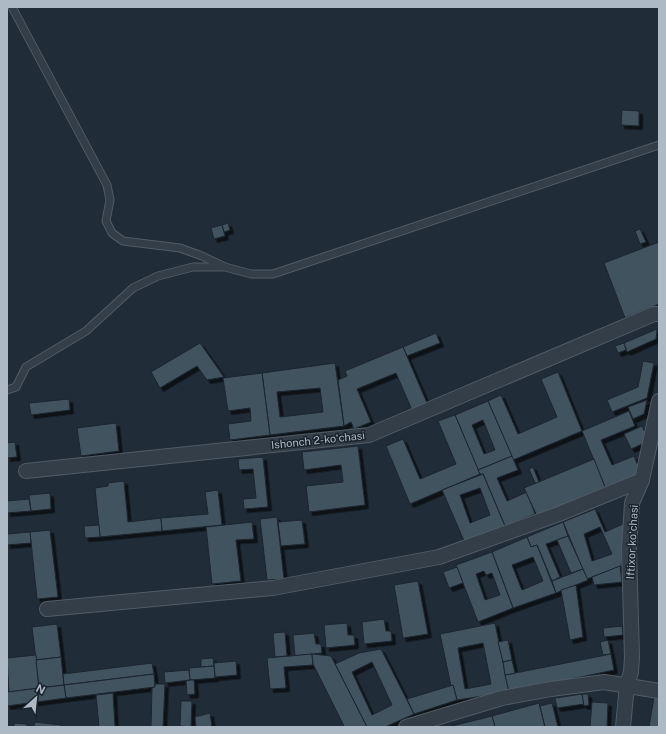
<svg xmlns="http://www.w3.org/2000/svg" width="666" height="734" font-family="'Public Sans',sans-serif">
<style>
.building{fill:#435260;stroke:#1b252f;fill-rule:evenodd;filter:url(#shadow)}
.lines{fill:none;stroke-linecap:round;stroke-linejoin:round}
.lane-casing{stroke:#515c66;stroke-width:9}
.street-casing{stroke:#515c66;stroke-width:16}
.lane{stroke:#333e48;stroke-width:7}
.street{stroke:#333e48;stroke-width:14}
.labels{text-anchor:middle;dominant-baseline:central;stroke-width:3;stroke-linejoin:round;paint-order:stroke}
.street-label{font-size:11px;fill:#adb9c5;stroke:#19232d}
</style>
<defs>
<filter id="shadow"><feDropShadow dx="3.5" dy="3.5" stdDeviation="0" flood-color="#0009"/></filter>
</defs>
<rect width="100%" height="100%" fill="#202c38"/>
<g class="building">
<polygon points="622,110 639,111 639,126 621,125"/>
<polygon points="228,223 230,230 224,232 222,225"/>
<polygon points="222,225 225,236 214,239 211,228"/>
<polygon points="640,229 646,242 640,244 635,231"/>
<polygon points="659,242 659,304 625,318 604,263"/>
<polygon points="657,329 656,339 627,352 624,343"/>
<polygon points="436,333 440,343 407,356 403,347"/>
<polygon points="200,343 224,377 207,380 197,366 160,388 151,372"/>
<polygon points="624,343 626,350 618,353 615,346"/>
<polygon points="403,347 427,403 412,410 396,373 357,389 371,422 354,429 351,422 344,426 338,380 347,376 345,371"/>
<polygon points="643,361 654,363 647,398 612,412 607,400 638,387"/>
<path d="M335 363 344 426 270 435 262 373ZM320 388 323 412 280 417 277 392Z"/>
<polygon points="558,372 582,431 513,460 488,401 501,395 518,434 557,417 541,379"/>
<polygon points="262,373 270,435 230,440 228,424 251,421 250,408 228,411 223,378"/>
<polygon points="69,399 70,410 31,415 29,403"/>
<polygon points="647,400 644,414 633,419 628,407"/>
<path d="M488 401 512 456 478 470 455 415ZM483 420 495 450 484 454 472 425Z"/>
<polygon points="629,411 635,426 601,440 612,465 634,456 641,473 605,487 582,431"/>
<polygon points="455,415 480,474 410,504 386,446 403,439 420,479 456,464 438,421"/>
<polygon points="116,423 119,451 81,456 77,428"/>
<polygon points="642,426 649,441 631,449 624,434"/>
<polygon points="15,442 17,457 7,458 7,443"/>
<polygon points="358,446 365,505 309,512 306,486 343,482 341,465 304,470 302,452"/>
<polygon points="512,456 518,470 497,478 507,501 527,492 535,514 505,526 483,474 480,474 478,470"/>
<polygon points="263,457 268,507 244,509 243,499 256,498 253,469 239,470 238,459"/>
<polygon points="594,459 605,487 537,516 524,488"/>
<polygon points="533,467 539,482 535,483 529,469"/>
<path d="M483 474 505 526 465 543 442 490ZM480 488 490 515 470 523 460 495Z"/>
<polygon points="124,481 128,522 161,518 162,531 100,537 95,488 108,486 108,483"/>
<polygon points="218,490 222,525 162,531 161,518 208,514 205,492"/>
<polygon points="50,493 51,509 31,511 29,495"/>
<polygon points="29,499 31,511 7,513 7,501"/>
<path d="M595 509 605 532 623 524 627 533 621 566 587 579 563 522ZM600 527 612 554 592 561 584 534Z"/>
<polygon points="277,517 284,579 267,580 260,519"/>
<polygon points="302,520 305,544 281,546 278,522"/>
<polygon points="252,522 254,539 236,540 241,581 212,584 206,527"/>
<polygon points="563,522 568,536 546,544 560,577 552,581 537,545 531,547 527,537"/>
<polygon points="99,525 100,537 85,538 84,526"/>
<polygon points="50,530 58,597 37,599 30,532"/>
<polygon points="30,532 31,543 7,545 7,534"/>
<polygon points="568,536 583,569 571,573 557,540"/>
<path d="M527 537 531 547 537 545 556 593 513 608 492 552ZM533 557 543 581 522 590 512 565Z"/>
<path d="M492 552 513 608 478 622 456 565ZM484 571 486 575 492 573 500 595 485 600 476 574Z"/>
<polygon points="620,566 622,582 594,585 592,577"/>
<polygon points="457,567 463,583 449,588 443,572"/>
<polygon points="583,569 588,580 556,593 552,581"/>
<polygon points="418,581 428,634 403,638 394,585"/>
<polygon points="576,585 583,637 570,640 561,590"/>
<polygon points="384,619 386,631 391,631 392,641 364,644 362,622"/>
<polygon points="347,623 348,635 354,635 355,645 326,648 324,625"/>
<path d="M495 623 509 692 457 700 453 685 451 686 440 634ZM483 643 491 684 465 689 458 648Z"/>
<polygon points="57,624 61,657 36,660 32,627"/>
<polygon points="622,626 623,635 604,637 603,628"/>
<polygon points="285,632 287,656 275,657 273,633"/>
<polygon points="314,633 316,644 321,644 322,653 295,656 293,635"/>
<polygon points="508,640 512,660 503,662 498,642"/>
<polygon points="608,640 611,654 603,655 600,642"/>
<path d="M381 649 414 714 385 727H367L335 664 359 653ZM372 662 392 705 372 715 352 672Z"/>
<polygon points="312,654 313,665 284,667 286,688 270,689 267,658"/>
<polygon points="312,654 331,656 367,727 341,727 344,726 313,664"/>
<polygon points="611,654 614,670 509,692 505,675"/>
<polygon points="36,655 39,688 9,692 7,658"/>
<polygon points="61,657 64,685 39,688 36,660"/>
<polygon points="213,658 214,666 201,667 201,659"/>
<polygon points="512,660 515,673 505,675 503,662"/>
<polygon points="236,661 237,675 215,677 214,663"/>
<polygon points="152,663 154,674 64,685 63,674"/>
<polygon points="214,666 215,678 190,680 189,668"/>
<polygon points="189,670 190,680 165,683 164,672"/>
<polygon points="154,674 155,687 66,698 64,685"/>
<polygon points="190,680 194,680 195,694 187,695 186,681"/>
<polygon points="155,684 165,684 163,727 151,727 152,688 155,687"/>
<polygon points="64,685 66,698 7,706 7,692"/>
<polygon points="453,685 457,700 414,714 407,699"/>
<polygon points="113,693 115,727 99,727 96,695"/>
<polygon points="582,694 584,704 557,708 555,698"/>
<polygon points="582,694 588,694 589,705 584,706"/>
<polygon points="654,697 659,698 659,727 649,727"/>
<polygon points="181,701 192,701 191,727 180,726"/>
<polygon points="592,702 608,703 607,727 590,727"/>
<polygon points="539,703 545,727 495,727 492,716"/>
<polygon points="552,703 558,727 545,727 540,706"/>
<polygon points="210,713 212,727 196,727 195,717"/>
<polygon points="492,716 495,727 448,727"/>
<polygon points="35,722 61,725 61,727 34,727"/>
<polygon points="14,723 27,724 27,727 14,727"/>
</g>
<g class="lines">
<defs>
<g id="lane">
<polyline points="12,7 107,185 110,200 106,221 112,233 123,241 180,248 202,256 225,267 251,274 273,274 659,145"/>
<polyline points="7,390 16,387 26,367 86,331 133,288 158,276 193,267 222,267"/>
</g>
<g id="street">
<polyline points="26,471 369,435 654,314 659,314"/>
<polyline points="47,609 273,588 439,557 559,514 642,480"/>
<polyline points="406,727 502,698 551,689 604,682 659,691"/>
<polyline points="623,727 627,685 631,672 632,657 629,549 632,503 642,480 659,401"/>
</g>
</defs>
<use href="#lane" class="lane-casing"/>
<use href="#street" class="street-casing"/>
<use href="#lane" class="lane"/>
<use href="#street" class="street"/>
</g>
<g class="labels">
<g class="street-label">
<text transform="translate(318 440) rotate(-6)">Ishonch 2-koʻchasi</text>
<text transform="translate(632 542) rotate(-87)">Iftixor koʻchasi</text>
</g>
</g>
<rect width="666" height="734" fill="none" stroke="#adb9c5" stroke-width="16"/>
<g transform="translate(36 698) rotate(27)" stroke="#19232d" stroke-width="3" paint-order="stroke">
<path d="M0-3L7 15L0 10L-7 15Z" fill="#adb9c5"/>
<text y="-6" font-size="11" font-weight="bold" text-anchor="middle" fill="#adb9c5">N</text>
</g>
</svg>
